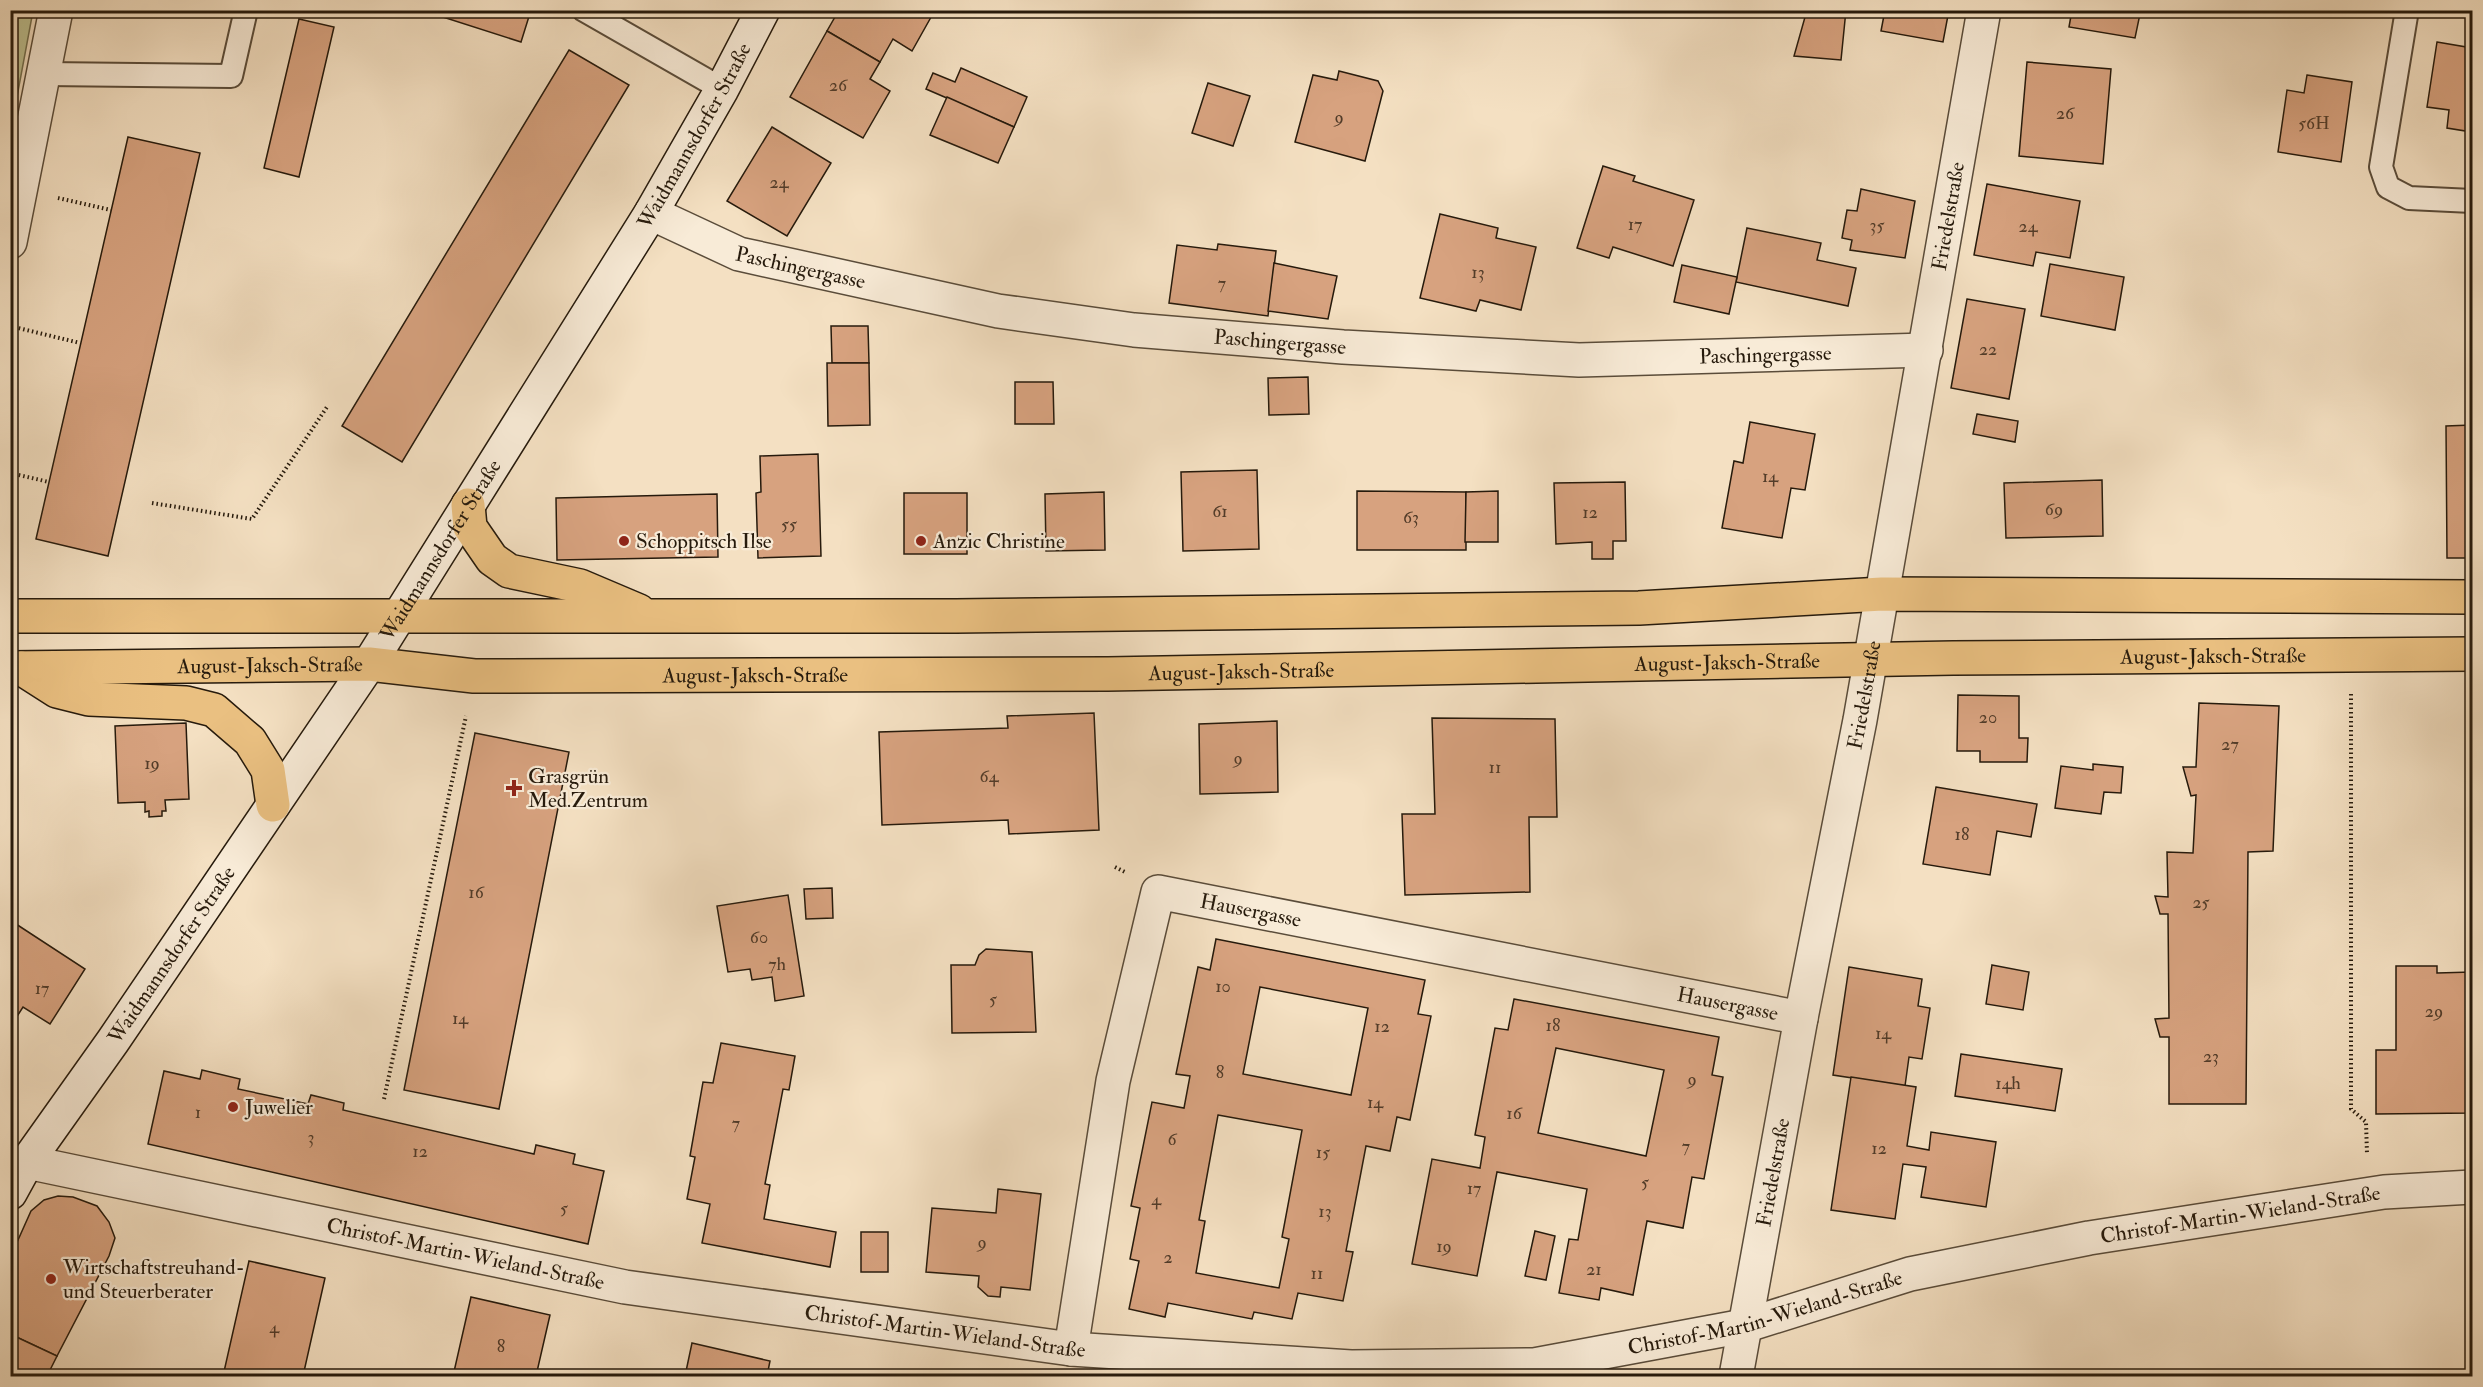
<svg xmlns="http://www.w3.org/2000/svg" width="2483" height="1387" font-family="'IM FELL Double Pica',serif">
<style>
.green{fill:#bec191;stroke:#726e4e;stroke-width:1.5}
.building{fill:#d7a27f;stroke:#261a0c;stroke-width:1.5;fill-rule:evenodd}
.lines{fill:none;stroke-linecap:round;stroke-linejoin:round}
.lane-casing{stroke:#5a4c3a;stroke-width:26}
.street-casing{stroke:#5a4c3a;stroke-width:36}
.secondary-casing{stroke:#261a0c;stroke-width:36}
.primary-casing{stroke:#261a0c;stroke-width:36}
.path{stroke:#261a0c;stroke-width:4;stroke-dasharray:1.5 3;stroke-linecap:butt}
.lane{stroke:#f8ebd7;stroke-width:22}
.street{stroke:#f8ebd7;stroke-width:33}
.secondary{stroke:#f8ebd7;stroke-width:33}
.primary{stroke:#eac081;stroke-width:33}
.poi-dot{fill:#8f2418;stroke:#f8ebd7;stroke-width:2}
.labels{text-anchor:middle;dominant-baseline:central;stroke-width:4.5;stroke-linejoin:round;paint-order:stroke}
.number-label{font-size:18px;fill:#523c29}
.street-label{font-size:21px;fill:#261a0c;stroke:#f8ebd7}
.poi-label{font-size:21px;fill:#261a0c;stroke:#f8ebd7;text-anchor:start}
</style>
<rect width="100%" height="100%" fill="#f4e0c2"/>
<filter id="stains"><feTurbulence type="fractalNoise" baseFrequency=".00333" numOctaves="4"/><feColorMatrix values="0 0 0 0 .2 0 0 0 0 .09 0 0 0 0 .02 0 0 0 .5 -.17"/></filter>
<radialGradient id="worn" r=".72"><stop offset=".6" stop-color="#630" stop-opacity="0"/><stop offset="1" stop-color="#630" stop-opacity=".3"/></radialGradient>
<polygon class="green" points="11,10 33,11 11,129 10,11"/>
<g class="building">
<polygon points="421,10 531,10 521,42"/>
<polygon points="839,10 935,10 912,51 893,39 880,62 827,31"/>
<polygon points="1807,10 1846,10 1841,60 1794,56"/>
<polygon points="1885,10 1949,10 1943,42 1881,31"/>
<polygon points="2072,10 2113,10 2140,14 2135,38 2069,27"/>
<polygon points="299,19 334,27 299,177 264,168"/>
<polygon points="827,31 880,62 870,79 890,91 863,138 790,97"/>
<polygon points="2437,42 2472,48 2472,132 2447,128 2449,110 2427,107"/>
<polygon points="569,50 629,85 402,462 342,426"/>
<polygon points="2027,62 2111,69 2103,164 2019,156"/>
<polygon points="961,68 1027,97 1014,127 926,89 933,73 955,82"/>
<polygon points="1339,71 1378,81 1383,91 1365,161 1295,142 1313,75 1337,80"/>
<polygon points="2307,75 2352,82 2341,162 2278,152 2287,90 2304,93"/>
<polygon points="1208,83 1250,96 1233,146 1192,133"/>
<polygon points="947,97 1014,127 998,163 930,135"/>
<polygon points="772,127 831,163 787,236 727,201"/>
<polygon points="128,137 200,153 108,556 36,539"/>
<polygon points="1603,166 1635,176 1633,181 1694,200 1673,266 1613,247 1609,258 1577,248"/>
<polygon points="1987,184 2080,201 2070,258 2036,252 2033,266 1974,255"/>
<polygon points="1861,189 1915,201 1905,258 1850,250 1852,240 1842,238 1847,210 1857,211"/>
<polygon points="1440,214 1498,228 1496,238 1536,247 1521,310 1480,300 1476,311 1420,298"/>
<polygon points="1747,228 1821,243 1817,260 1856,268 1848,306 1736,282"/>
<polygon points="1218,244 1276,251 1268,316 1169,303 1177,245 1217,250"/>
<polygon points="1274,263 1337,276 1328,319 1268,311"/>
<polygon points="2050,264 2124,277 2115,330 2041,316"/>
<polygon points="1682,265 1737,277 1729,314 1674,302"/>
<polygon points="1967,299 2025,309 2009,399 1951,388"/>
<polygon points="831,326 868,326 869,363 832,363"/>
<polygon points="827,363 869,363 870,425 828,426"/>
<polygon points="1308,377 1309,414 1269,415 1268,378"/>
<polygon points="1015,382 1053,382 1054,424 1015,424"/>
<polygon points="1977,414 2018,421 2015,442 1973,434"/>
<polygon points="1750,422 1815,434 1805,490 1791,488 1782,538 1722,528 1734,461 1743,463"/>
<polygon points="2472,425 2472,558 2447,558 2446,426"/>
<polygon points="818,454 821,556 758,558 756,493 761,492 760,456"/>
<polygon points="1257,470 1259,549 1183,551 1181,472"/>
<polygon points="2102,480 2103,536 2006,538 2004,483"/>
<polygon points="1625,482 1626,541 1613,541 1613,559 1592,559 1592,542 1556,544 1554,483"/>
<polygon points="1357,491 1466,492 1466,550 1357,550"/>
<polygon points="1498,491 1498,542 1465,542 1466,492"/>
<polygon points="1104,492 1105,550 1046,551 1045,494"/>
<rect x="904" y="493" width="63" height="61"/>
<polygon points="717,494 718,557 557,560 556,498"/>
<polygon points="1958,695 2019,696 2019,738 2028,738 2027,762 1980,762 1980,751 1957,751"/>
<polygon points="2199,703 2279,706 2273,851 2248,852 2246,1104 2169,1104 2169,1037 2160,1037 2155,1019 2169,1018 2168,914 2160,914 2155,896 2168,897 2167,852 2193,853 2196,795 2191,796 2183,767 2196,767"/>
<polygon points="1094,713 1099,830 1009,834 1008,820 882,825 879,732 1008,728 1007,716"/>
<polygon points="1432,718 1555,719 1557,817 1529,817 1530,892 1405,895 1402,814 1435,814"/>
<polygon points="1277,721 1278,792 1200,794 1199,724"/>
<polygon points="186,723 189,799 165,800 166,811 162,811 162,816 149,817 149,811 145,812 145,802 118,803 115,726"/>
<polygon points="475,733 569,752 499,1109 404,1090"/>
<polygon points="2093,764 2123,767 2121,793 2104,792 2101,814 2055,808 2061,766 2093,770"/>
<polygon points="1936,787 2037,804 2031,837 1997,831 1990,875 1923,864"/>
<polygon points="832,888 833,918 806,919 804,889"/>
<polygon points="788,895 804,996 775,1001 772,977 752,980 750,969 728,972 717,906"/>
<polygon points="16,924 85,969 50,1024 23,1007 16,1018 14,1016 10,1020 10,932"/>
<path d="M1216 939 1425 980 1418 1014 1431 1016 1410 1120 1397 1117 1390 1151 1366 1146 1346 1251 1353 1252 1343 1301 1298 1293 1292 1319 1254 1312 1252 1319 1168 1303 1165 1317 1129 1309 1139 1261 1130 1259 1140 1208 1131 1206 1152 1102 1184 1108 1190 1076 1176 1074 1198 967 1210 970ZM1260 987 1368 1008 1351 1095 1243 1074ZM1218 1115 1302 1130 1282 1237 1289 1239 1279 1288 1196 1273 1205 1221 1199 1220Z"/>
<polygon points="986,949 1032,952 1036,1032 952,1033 951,965 975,965 979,955"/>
<polygon points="1992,965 2029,972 2023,1010 1986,1004"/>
<polygon points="2396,966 2437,966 2437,973 2472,972 2472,1113 2376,1114 2376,1050 2396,1050"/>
<polygon points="1849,967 1922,979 1918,1006 1930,1008 1922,1059 1909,1057 1905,1086 1833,1075"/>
<path d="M1514 999 1719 1037 1712 1075 1723 1077 1704 1179 1692 1177 1683 1228 1647 1221 1633 1295 1601 1288 1599 1300 1559 1293 1569 1239 1578 1240 1587 1189 1497 1172 1477 1276 1412 1264 1432 1159 1480 1168 1485 1137 1475 1135 1495 1028 1508 1030ZM1556 1048 1664 1070 1646 1156 1538 1133Z"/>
<polygon points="721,1043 795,1056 789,1090 783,1089 765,1184 770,1185 764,1219 836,1232 830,1267 702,1243 710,1204 687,1199 695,1157 690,1156 703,1082 713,1083"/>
<polygon points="1961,1054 2062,1069 2055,1111 1955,1096"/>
<polygon points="202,1070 240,1079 238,1089 308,1104 311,1095 344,1103 343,1110 534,1154 536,1145 575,1154 573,1164 604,1171 588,1244 148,1144 164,1071 200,1079"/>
<polygon points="1851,1077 1916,1087 1907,1146 1929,1150 1931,1132 1996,1142 1986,1207 1921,1197 1926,1167 1903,1164 1895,1219 1831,1210"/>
<polygon points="998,1189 1041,1194 1030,1290 1001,1287 1000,1297 988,1296 978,1287 979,1276 926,1272 932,1208 996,1213"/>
<polygon points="58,1196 73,1197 97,1206 109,1222 115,1238 109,1256 57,1356 10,1334 10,1258 31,1211 44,1200"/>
<polygon points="1535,1231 1555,1236 1546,1280 1525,1276"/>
<rect x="861" y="1232" width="27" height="40"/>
<polygon points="249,1261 325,1278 303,1376 223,1376"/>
<polygon points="471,1297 550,1315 536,1376 453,1376"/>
<polygon points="10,1334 57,1356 47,1376 10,1376"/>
<polygon points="692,1343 770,1361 767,1376 685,1376"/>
</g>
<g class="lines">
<defs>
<g id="lane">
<polyline points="584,10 722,89"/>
<polyline points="2407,10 2381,167 2388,187 2409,198 2472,201"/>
<polyline points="45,74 231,76 246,10"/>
</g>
<g id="street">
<path id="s1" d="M651 213 739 254 998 311 1134 330 1343 347 1579 360 1926 350"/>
<polyline points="10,242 56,10"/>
<path id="s2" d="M27 1162 625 1287 1071 1349 1351 1367 1534 1365 1744 1326 1910 1274 2089 1238 2384 1192 2472 1187"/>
<path id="s3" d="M1071 1349 1113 1081 1158 892 1801 1018"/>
<path id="s4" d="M1736 1376 1801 1018 1860 720 1984 10"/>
</g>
<g id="secondary">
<path id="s5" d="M10 1193 27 1162 113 1041 369 664 651 213 722 89 763 10"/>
</g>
<g id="primary">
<polyline points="468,505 470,527 492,559 509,571 580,586 639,611"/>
<polyline points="10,616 956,616 1639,608 1882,594 2472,597"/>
<path id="s6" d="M10 668 369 664 474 676 1108 674 1953 658 2472 654"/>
<polyline points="21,668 57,691 89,699 186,703 214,710 250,741 268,770 273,805"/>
</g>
</defs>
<use href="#lane" class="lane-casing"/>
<use href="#street" class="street-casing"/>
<use href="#secondary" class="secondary-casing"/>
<use href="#primary" class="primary-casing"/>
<g class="path">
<polyline points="58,198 111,210"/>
<polyline points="10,326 80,343"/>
<polyline points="10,473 49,482"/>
<polyline points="152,503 252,519 327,407"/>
<polyline points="2351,694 2351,1109 2366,1122 2367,1154"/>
<polyline points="1115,867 1125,872"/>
<polyline points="384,1099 466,716"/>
</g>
<use href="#lane" class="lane"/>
<use href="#street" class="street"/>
<use href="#secondary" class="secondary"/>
<use href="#primary" class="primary"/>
</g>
<g class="poi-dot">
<circle cx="624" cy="541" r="6"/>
<circle cx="921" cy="541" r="6"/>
<path d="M511 779h6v6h6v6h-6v6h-6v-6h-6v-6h6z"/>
<circle cx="233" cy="1107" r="6"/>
<circle cx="51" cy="1279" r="6"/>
</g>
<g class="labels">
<g class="number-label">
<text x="838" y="85">26</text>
<text x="2065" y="113">26</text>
<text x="1339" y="117">9</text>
<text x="2314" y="123">56H</text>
<text x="779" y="182">24</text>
<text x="1635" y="224">17</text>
<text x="1877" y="225">35</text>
<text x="2028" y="226">24</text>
<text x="1478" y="272">13</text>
<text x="1222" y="283">7</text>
<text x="1988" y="349">22</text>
<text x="1770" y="476">14</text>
<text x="2054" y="509">69</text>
<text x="1220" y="511">61</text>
<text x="1590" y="512">12</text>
<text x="1411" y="517">63</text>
<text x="789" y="524">55</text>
<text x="1988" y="717">20</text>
<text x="2230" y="744">27</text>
<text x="1238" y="758">9</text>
<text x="152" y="763">19</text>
<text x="1495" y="767">11</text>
<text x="989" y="776">64</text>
<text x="1962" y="834">18</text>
<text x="476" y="892">16</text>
<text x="2201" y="902">25</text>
<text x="759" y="937">60</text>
<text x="777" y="964">7h</text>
<text x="1223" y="986">10</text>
<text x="42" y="988">17</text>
<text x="993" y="999">5</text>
<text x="2434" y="1011">29</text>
<text x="460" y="1018">14</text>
<text x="1553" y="1025">18</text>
<text x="1382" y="1026">12</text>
<text x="1883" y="1033">14</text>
<text x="2211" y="1056">23</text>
<text x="1220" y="1072">8</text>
<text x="1692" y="1079">9</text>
<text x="2008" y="1083">14h</text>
<text x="1375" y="1102">14</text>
<text x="198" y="1112">1</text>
<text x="1514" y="1113">16</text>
<text x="736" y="1123">7</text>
<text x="311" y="1137">3</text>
<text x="1172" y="1139">6</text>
<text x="1686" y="1146">7</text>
<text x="1879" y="1148">12</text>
<text x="420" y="1151">12</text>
<text x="1323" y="1152">15</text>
<text x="1645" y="1182">5</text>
<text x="1474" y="1188">17</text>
<text x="1156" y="1199">4</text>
<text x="564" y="1208">5</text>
<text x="1325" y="1211">13</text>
<text x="982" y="1242">9</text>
<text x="1444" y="1246">19</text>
<text x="1168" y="1257">2</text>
<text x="1594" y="1269">21</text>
<text x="1317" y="1273">11</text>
<text x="274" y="1327">4</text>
<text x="501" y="1346">8</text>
</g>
<g class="street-label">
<text stroke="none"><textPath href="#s5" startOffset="1260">Waidmannsdorfer Straße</textPath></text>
<text stroke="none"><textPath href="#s4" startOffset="1179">Friedelstraße</textPath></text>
<text stroke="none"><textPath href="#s1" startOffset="160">Paschingergasse</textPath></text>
<text stroke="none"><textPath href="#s1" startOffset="646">Paschingergasse</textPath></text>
<text stroke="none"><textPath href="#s1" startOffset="1132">Paschingergasse</textPath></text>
<text stroke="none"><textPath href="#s5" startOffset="774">Waidmannsdorfer Straße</textPath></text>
<text stroke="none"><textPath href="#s6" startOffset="2204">August-Jaksch-Straße</textPath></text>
<text stroke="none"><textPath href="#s6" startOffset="1718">August-Jaksch-Straße</textPath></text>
<text stroke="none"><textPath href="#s6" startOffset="260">August-Jaksch-Straße</textPath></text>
<text stroke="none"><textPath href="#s6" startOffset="1232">August-Jaksch-Straße</textPath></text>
<text stroke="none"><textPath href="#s6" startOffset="746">August-Jaksch-Straße</textPath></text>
<text stroke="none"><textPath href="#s4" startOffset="693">Friedelstraße</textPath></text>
<text stroke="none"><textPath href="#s3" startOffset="560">Hausergasse</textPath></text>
<text stroke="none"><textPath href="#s5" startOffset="288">Waidmannsdorfer Straße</textPath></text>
<text stroke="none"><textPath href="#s3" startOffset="1046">Hausergasse</textPath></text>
<text stroke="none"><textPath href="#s4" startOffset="207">Friedelstraße</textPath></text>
<text stroke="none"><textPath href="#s2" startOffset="2248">Christof-Martin-Wieland-Straße</textPath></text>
<text stroke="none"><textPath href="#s2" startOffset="448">Christof-Martin-Wieland-Straße</textPath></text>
<text stroke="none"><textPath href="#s2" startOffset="1762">Christof-Martin-Wieland-Straße</textPath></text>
<text stroke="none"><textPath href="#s2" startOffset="934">Christof-Martin-Wieland-Straße</textPath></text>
</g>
<g class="poi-label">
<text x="636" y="541">Schoppitsch Ilse</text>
<text x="933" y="541">Anzic Christine</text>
<text x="528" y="776">Grasgrün<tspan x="528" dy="24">Med.Zentrum</tspan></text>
<text x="245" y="1107">Juwelier</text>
<text x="63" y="1267">Wirtschaftstreuhand-<tspan x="63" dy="24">und Steuerberater</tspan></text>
</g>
</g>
<rect width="2483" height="1387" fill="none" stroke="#f4e0c2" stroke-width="36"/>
<rect x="12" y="12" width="2459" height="1363" fill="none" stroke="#261a0c" stroke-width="3"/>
<rect x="18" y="18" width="2447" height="1351" fill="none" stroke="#261a0c" stroke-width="1.5"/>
<rect width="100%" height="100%" filter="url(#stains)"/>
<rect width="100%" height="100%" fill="url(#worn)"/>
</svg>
